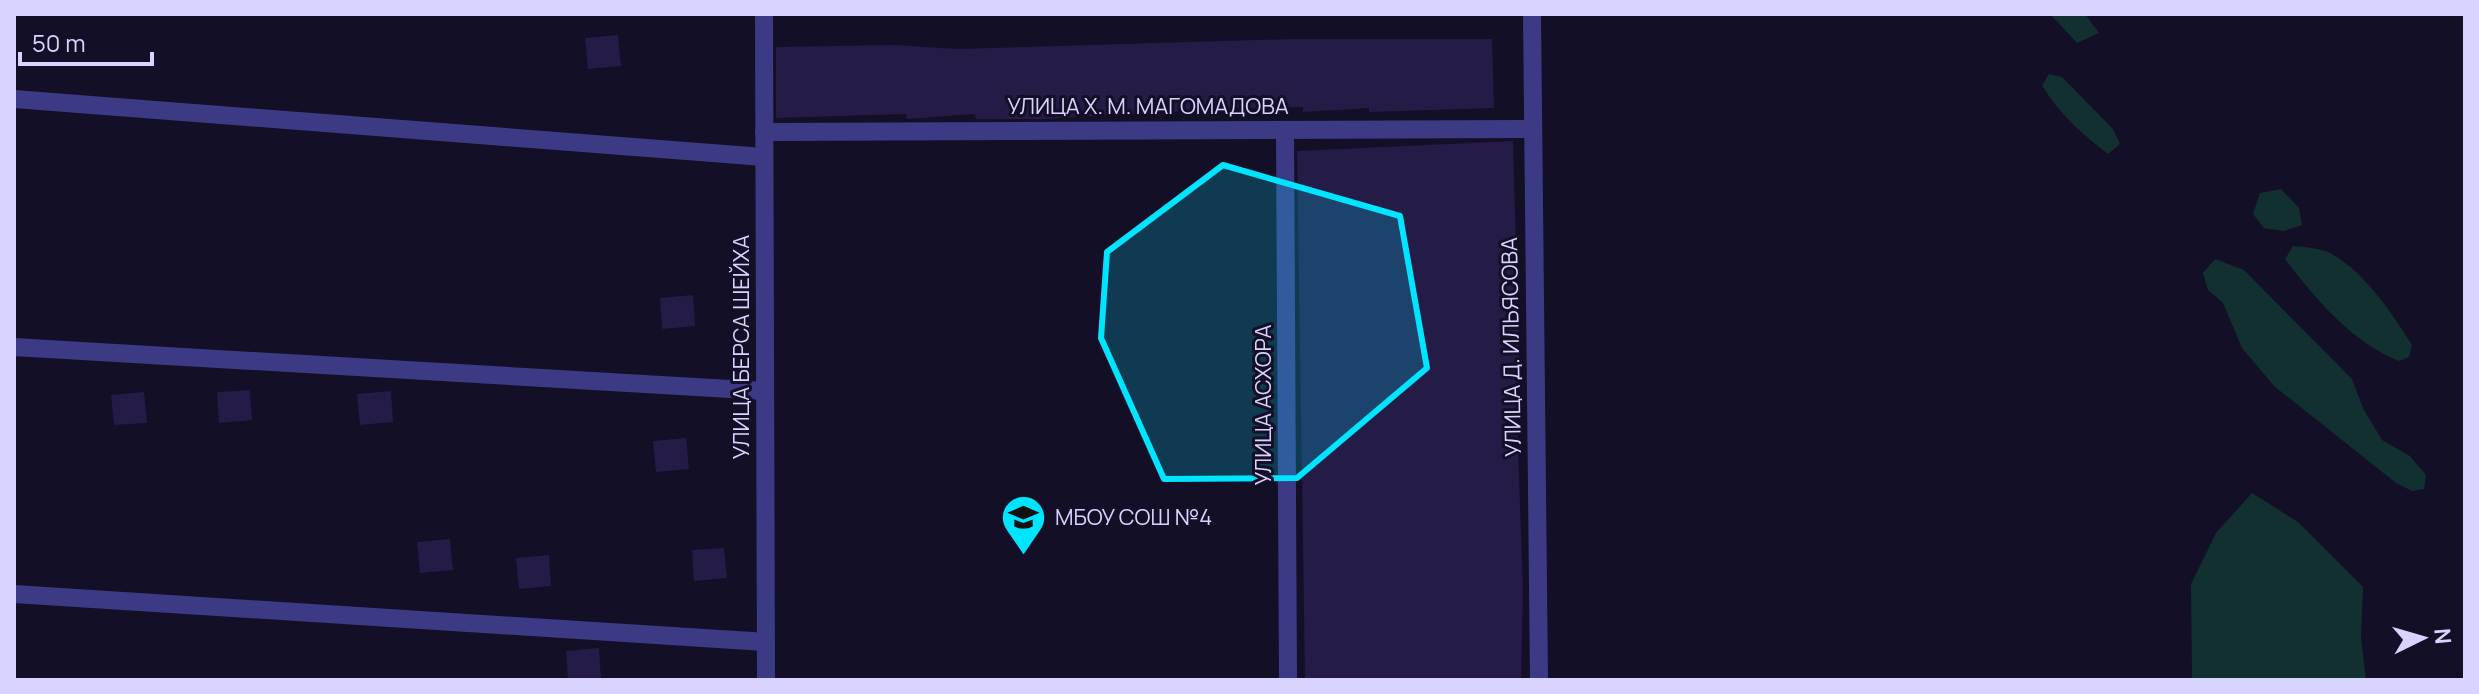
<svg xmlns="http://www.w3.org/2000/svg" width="2479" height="694" font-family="Manrope,sans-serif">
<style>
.green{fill:#12302f}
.building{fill:#241b47}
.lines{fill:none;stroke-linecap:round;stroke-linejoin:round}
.minor{stroke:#3d3a85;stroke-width:18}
.marked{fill:#00e5ff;fill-opacity:0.2;stroke:#00e5ff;stroke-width:6;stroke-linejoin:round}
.labels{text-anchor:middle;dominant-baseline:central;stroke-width:6;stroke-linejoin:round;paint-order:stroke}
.street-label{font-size:22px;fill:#d9d4ff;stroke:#130f26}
.poi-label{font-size:22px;fill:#d9d4ff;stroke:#130f26;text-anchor:start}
</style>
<rect width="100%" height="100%" fill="#130f26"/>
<g class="green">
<polygon points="2050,14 2085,14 2099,33 2077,43"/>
<path d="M2049 74 2062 77 2113 129 2120 144 2108 154C2082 134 2059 114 2042 85Z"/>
<polygon points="2281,189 2299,208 2302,225 2284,231 2264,228 2253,214 2260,193"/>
<path d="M2293 246C2304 247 2320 248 2330 253 2364 271 2392 313 2412 345L2409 357 2399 361C2352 343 2314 297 2285 259Z"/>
<polygon points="2215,259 2244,270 2342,369 2352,379 2363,408 2382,440 2410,456 2426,475 2424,489 2412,491 2396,483 2274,386 2242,348 2223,303 2208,290 2203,273"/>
<polygon points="2252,493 2298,522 2363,587 2361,638 2366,680 2192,680 2191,584 2216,533"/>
</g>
<g class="building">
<polygon points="618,35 621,66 588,69 585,38"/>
<polygon points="1292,39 1492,39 1494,108 1369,112 1369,108 1303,112 1303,107 1240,108 1043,119 976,119 975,114 907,119 906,114 776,118 776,47 893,45 958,49"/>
<polygon points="1513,141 1520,391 1516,391 1523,589 1521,680 1305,680 1297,151"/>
<polygon points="693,295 695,326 662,329 660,298"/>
<polygon points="250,390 252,420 219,423 217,392"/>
<polygon points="391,391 393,422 360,425 357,394"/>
<polygon points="144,392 147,423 114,425 111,395"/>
<polygon points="686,438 689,469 656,472 653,441"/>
<polygon points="450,539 453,570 420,573 417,542"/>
<polygon points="724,548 727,578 694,581 692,550"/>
<polygon points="549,555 551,586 519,589 516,558"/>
<polygon points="599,648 601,679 568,680 566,651"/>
</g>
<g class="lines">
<g class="minor">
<polyline points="764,14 766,680"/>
<polyline points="1532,14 1539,680"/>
<polyline points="14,99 764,157"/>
<polyline points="1285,130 1288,680"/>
<polyline points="764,132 1533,129"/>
<polyline points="14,347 765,391"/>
<polyline points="14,594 766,642"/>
</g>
</g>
<path class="marked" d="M1223 165 1400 216 1427 368 1297 478 1164 479 1101 338 1107 252Z"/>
<defs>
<symbol id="school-pin" viewBox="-11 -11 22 30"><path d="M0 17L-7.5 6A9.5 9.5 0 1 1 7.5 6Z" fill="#00e5ff" stroke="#130f26"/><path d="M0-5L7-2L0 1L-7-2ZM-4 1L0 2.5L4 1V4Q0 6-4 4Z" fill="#111"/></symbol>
</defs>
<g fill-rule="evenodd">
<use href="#school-pin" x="998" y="492" width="51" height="69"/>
</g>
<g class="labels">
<g class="street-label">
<text x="1148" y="106">УЛИЦА Х. М. МАГОМАДОВА</text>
<text transform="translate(741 347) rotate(-90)">УЛИЦА БЕРСА ШЕЙХА</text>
<text transform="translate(1511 347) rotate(-91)">УЛИЦА Д. ИЛЬЯСОВА</text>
<text transform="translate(1263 405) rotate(-90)">УЛИЦА АСХОРА</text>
</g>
<g class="poi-label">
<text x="1055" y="517">МБОУ СОШ №4</text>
</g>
</g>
<rect width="2479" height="694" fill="none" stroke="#d9d4ff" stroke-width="32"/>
<g transform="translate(2423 638) rotate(85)" stroke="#130f26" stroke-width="6" paint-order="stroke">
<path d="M0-6L14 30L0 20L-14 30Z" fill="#d9d4ff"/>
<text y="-12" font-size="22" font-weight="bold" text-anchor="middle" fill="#d9d4ff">N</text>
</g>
<path d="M20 52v12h132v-12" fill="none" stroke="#d9d4ff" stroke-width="4"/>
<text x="32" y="52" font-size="24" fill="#d9d4ff" stroke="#130f26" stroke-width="6" paint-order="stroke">50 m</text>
</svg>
